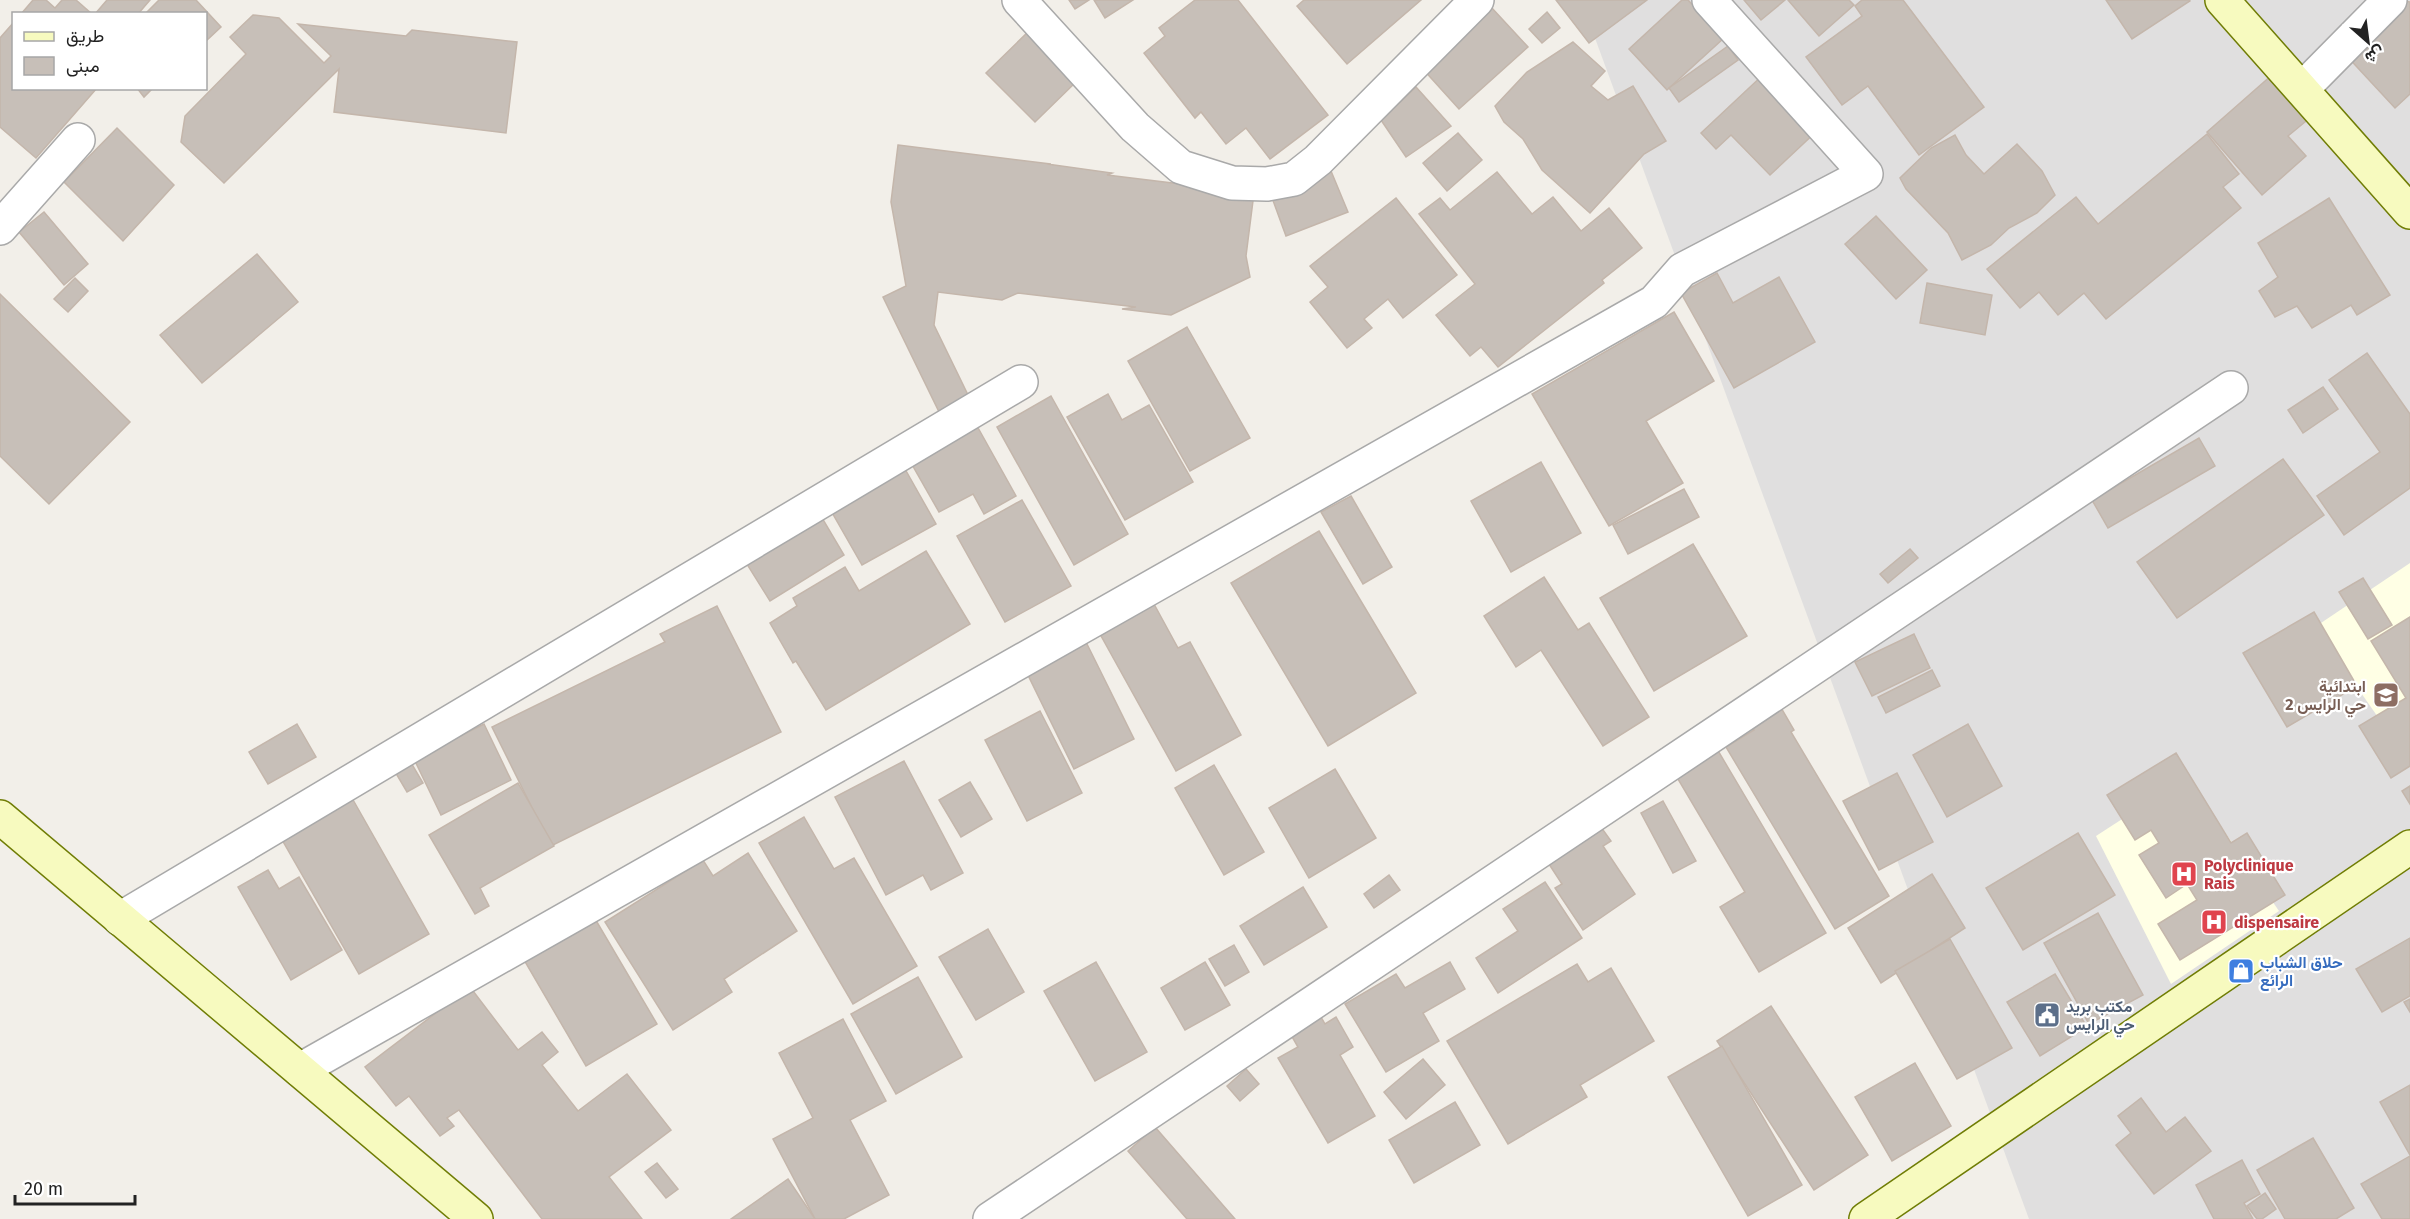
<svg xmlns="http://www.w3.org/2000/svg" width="2410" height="1219" font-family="'Fira Sans',Vazirmatn,sans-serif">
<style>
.residential{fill:#e0dfdf}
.education{fill:#ffffe5}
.building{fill:#c7bfb8;stroke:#c4b6ab;stroke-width:1.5}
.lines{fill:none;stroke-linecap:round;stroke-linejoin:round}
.street-casing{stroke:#a9a9a9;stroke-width:36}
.secondary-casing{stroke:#707d05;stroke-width:36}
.street{stroke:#fff;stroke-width:33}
.secondary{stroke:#f7fabf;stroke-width:33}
.labels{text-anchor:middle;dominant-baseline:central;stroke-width:4.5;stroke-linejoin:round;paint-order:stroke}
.education-label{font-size:16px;font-weight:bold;fill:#785e54;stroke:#fff;text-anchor:end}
.health-label{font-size:16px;font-weight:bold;fill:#be3a42;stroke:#fff;text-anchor:start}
.shop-label{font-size:16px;font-weight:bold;fill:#366cbe;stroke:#fff;text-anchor:start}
.service-label{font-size:16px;font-weight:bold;fill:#4e5e75;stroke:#fff;text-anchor:start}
</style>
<rect width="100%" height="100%" fill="#f2efe9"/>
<polygon class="residential" points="1581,0 2410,0 2410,1219 2029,1219"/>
<g class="education">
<polygon points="2410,563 2410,763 2315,627"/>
<polygon points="2187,777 2279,911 2171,984 2096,836"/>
</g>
<g class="building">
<polygon points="33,0 46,0 55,8 62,0 76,0 92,14 21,14"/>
<polygon points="107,0 150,0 138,14 95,14"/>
<polygon points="159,0 196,0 221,27 206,41 206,14 145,14"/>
<polygon points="1069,0 1089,0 1075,9"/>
<polygon points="1094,0 1133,0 1105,18"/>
<polygon points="1195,0 1238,0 1328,115 1270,159 1246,128 1226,144 1201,112 1195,118 1144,53 1165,36 1159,28"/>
<polygon points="1304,0 1421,0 1347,64 1297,6"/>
<polygon points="1556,0 1647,0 1589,43"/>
<polygon points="1682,0 1688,0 1724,38 1667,90 1629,49"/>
<polygon points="1744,0 1785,0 1761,20"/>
<polygon points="1788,0 1849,0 1854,5 1819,36"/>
<polygon points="1862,0 1903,0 1984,107 1919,155 1868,86 1842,105 1806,57 1862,16 1855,6"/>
<polygon points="2106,0 2189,0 2190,1 2132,39"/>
<polygon points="2400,0 2410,2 2410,94 2395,108 2344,53"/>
<polygon points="1491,7 1528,47 1459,109 1422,68"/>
<polygon points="1547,12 1560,28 1542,43 1529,29"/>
<polygon points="253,15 279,18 324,63 331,56 298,24 406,36 412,30 517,42 506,133 334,112 339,69 224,183 181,142 185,116 246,54 230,37"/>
<polygon points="14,22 14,88 97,88 36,158 0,127 0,38"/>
<polygon points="1032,28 1081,77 1035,122 986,73"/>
<polygon points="1573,42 1605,71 1591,86 1608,100 1633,86 1666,141 1644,154 1590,213 1542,170 1523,139 1504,122 1495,106 1527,72"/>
<polygon points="1728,46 1738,60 1679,102 1669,88"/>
<polygon points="1765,73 1819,129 1770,175 1731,135 1716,149 1701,133"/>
<polygon points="2273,74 2311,117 2288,136 2306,156 2262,195 2207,132"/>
<polygon points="1416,87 1451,126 1406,157 1381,120"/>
<polygon points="137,88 153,88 144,97"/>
<polygon points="117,128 174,185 123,241 64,182"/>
<polygon points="1458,133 1482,160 1447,191 1423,163"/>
<polygon points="2207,134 2239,174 2223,187 2241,208 2106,319 2084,293 2058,315 2039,292 2020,308 1987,269 2076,197 2098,224"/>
<polygon points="1955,135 1966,155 1984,174 2017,144 2042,171 2055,195 2037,213 2009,228 1991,245 1962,260 1948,233 1906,189 1900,178 1931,148"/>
<polygon points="898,145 1051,164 1047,164 1112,173 1107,175 1254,193 1246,256 1250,277 1171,315 1122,309 1136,307 1018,293 1002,300 938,292 934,325 968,395 945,424 883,297 906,286 891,202"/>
<polygon points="1331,171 1348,212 1286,236 1271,195"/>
<polygon points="1497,172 1532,214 1553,197 1581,231 1609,208 1642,248 1602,280 1604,283 1498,367 1481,347 1470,356 1436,315 1475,284 1419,214 1440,198 1450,210"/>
<polygon points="1396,198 1457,275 1403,318 1388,299 1364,319 1372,328 1347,348 1310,302 1328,287 1310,266"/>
<polygon points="2329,198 2390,295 2357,315 2351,305 2312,328 2297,306 2275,317 2259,291 2278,277 2258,243"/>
<polygon points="44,212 88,264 64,285 19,232"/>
<polygon points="1876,216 1927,270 1896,299 1845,244"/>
<polygon points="257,254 298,302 202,383 160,335"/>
<polygon points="1717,273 1733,303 1779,277 1815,342 1734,388 1681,293"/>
<polygon points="75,278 88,291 68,312 54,299"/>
<polygon points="1927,283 1992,295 1985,335 1920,323"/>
<polygon points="0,294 130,422 49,504 0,456"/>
<polygon points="1674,312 1714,381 1646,421 1683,483 1609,526 1532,394"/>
<polygon points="1187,327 1250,438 1190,471 1128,361"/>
<polygon points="2367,353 2410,414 2410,488 2344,535 2317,496 2380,452 2329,380"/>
<polygon points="2323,387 2338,409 2303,433 2288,410"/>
<polygon points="1108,394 1122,420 1149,405 1193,482 1125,520 1067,417"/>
<polygon points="1051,396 1128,534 1074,565 997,427"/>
<polygon points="972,417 1016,496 984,514 973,494 939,512 906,454"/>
<polygon points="2199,438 2215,466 2108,528 2092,500"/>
<polygon points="2283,459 2324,515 2177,618 2137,562"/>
<polygon points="1541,462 1581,533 1511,572 1471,501"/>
<polygon points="905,469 936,524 862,565 826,502"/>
<polygon points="1684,489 1699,517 1628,554 1613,525"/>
<polygon points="1351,496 1392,567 1363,584 1321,512"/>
<polygon points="1022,500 1071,586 1005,622 957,536"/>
<polygon points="815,506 844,555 770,601 740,553"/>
<polygon points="1319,531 1416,693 1328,746 1231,583"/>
<polygon points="1693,544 1747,636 1654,691 1600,598"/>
<polygon points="1910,549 1918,558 1888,583 1880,574"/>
<polygon points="926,551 970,624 826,710 796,661 793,663 770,623 797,606 793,598 845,567 859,591"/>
<polygon points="1544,577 1578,630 1589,623 1649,717 1603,746 1541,650 1516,667 1484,616"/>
<polygon points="2363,578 2392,625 2368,639 2339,592"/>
<polygon points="1154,604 1178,648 1190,642 1241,735 1176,771 1100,634"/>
<polygon points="717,606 781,732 551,846 492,727 665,642 660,634"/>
<polygon points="2314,612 2357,686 2287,727 2243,653"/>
<polygon points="2410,617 2410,766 2391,778 2359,726 2406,698 2371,641"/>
<polygon points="1914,634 1930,668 1872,696 1855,662"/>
<polygon points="1084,638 1134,739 1074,769 1024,667"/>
<polygon points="1932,670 1940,686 1886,713 1878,697"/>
<polygon points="1776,699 1794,730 1791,732 1889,896 1835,929 1726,747 1754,730 1746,717"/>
<polygon points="1040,711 1082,793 1027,821 985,740"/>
<polygon points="297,724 316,757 268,784 249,752"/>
<polygon points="484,724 511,780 441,815 414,759"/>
<polygon points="1968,724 2002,786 1947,817 1913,755"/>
<polygon points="1717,749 1826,933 1759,972 1720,907 1745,892 1675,774"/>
<polygon points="2176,753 2231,843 2247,833 2285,895 2180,960 2158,924 2197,900 2187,884 2166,898 2139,855 2159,843 2151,830 2135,840 2107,795"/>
<polygon points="410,761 423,783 407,792 394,770"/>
<polygon points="904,761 963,873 931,890 923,875 886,895 835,797"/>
<polygon points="1214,765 1264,852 1224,875 1175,788"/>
<polygon points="1335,769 1376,838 1309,878 1269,808"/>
<polygon points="1897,773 1933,842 1879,870 1843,801"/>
<polygon points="970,782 992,819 961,837 939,800"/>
<polygon points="518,783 554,846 480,888 489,906 475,914 429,835"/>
<polygon points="2410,786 2410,804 2402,791"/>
<polygon points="348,791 429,934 359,974 277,831"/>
<polygon points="1663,801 1696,861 1673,873 1641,813"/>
<polygon points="804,817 834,869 854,858 917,966 853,1004 759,843"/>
<polygon points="1598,823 1611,841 1603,846 1635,894 1583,930 1555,888 1562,884 1545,858"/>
<polygon points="2078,833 2115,895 2023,950 1986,888"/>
<polygon points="748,853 797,931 724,979 732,992 673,1030 605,922 703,860 713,876"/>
<polygon points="268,870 279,889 299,877 342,950 291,980 238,887"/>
<polygon points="1932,874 1965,928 1881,983 1848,928"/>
<polygon points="1389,875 1400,890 1374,908 1364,894"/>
<polygon points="1545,882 1582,938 1498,993 1476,958 1518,931 1503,909"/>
<polygon points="1303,887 1327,927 1264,965 1240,926"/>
<polygon points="591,912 657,1024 586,1066 520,953"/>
<polygon points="2098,913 2143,995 2089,1024 2044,943"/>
<polygon points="988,929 1024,992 976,1020 939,957"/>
<polygon points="2410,938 2410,996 2382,1012 2356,969"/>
<polygon points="1950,939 2012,1048 1957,1079 1895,971"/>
<polygon points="1234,945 1249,972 1225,986 1209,959"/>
<polygon points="1096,962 1147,1052 1095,1081 1044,991"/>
<polygon points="1205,962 1230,1005 1185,1030 1161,988"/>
<polygon points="1450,962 1465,989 1423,1013 1439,1041 1386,1072 1345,1004 1396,974 1405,988"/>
<polygon points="1577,964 1588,982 1611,968 1654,1041 1580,1085 1587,1097 1508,1144 1447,1041"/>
<polygon points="2055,974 2087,1027 2040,1056 2007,1002"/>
<polygon points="918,977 962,1057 896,1094 851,1014"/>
<polygon points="470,987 518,1050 542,1032 558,1052 542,1065 578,1111 627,1074 671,1130 609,1177 642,1219 542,1219 459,1110 447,1118 454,1126 440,1136 409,1096 396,1106 365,1067"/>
<polygon points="2410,999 2410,1012 2404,1002"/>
<polygon points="1771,1006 1868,1155 1814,1190 1717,1041"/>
<polygon points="1317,1010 1325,1024 1336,1017 1353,1047 1340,1055 1375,1116 1328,1143 1278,1058 1298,1047 1287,1028"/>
<polygon points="843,1019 886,1101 850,1120 889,1195 844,1219 815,1219 773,1139 813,1118 779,1053"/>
<polygon points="1722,1046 1802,1185 1748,1216 1668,1077"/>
<polygon points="1423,1059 1445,1085 1406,1119 1384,1092"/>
<polygon points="1915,1063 1951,1126 1892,1161 1855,1097"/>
<polygon points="1246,1069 1259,1084 1240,1101 1227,1086"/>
<polygon points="2410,1085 2410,1155 2380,1102"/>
<polygon points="2141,1098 2166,1132 2185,1117 2211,1151 2154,1194 2116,1145 2131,1133 2118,1116"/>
<polygon points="1455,1102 1480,1145 1414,1183 1389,1140"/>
<polygon points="1155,1127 1235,1219 1187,1219 1128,1151"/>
<polygon points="2313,1138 2354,1208 2336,1219 2285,1219 2257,1170"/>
<polygon points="2410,1156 2410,1219 2382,1219 2361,1184"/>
<polygon points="2242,1160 2260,1194 2244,1203 2253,1219 2214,1219 2196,1185"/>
<polygon points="657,1163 678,1189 666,1198 645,1172"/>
<polygon points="788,1179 815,1219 731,1219"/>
<polygon points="2265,1193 2276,1209 2262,1219 2257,1219 2247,1206"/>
</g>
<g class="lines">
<defs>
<g id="street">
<polyline points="1019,0 1135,127 1181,167 1232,183 1267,184 1294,179 1318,160 1477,0"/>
<polyline points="2302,89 2390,0"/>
<polyline points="0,228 78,140"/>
<polyline points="120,919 1021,382"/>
<polyline points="300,1070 1654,302 1682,270 1866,174 1709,0"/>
<polyline points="990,1219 2231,388"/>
</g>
<g id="secondary">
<polyline points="2222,0 2410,212"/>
<polyline points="0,817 476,1219"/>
<polyline points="1866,1219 2410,847"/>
</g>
</defs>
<use href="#street" class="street-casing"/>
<use href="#secondary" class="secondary-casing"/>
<use href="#street" class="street"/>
<use href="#secondary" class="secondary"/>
</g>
<defs>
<symbol id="school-square" viewBox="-11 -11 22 22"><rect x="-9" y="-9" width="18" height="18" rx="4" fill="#8d6e63" stroke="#fff"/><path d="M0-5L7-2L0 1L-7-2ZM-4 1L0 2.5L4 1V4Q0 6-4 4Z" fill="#fff"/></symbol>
<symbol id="hospital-square" viewBox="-11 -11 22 22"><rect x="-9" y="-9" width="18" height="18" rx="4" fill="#e0444e" stroke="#fff"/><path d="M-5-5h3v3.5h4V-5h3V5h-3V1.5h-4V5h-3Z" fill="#fff"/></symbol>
<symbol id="shop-square" viewBox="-11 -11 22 22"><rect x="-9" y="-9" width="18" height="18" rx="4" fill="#3f7fe0" stroke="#fff"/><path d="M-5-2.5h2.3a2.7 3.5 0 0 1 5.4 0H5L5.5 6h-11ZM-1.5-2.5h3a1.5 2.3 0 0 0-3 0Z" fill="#fff"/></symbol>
<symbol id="civic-square" viewBox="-11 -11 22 22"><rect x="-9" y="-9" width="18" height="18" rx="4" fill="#5c6f8a" stroke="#fff"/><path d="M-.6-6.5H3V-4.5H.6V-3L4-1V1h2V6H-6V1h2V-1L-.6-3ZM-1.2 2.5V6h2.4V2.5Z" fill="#fff"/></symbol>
</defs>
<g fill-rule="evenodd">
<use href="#school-square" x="2371" y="680" width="30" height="30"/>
<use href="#hospital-square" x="2169" y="859" width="30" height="30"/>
<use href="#hospital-square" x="2199" y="907" width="30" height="30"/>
<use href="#shop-square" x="2226" y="956" width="30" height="30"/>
<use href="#civic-square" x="2032" y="1000" width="30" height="30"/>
</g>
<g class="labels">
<g class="education-label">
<text x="2366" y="686">ابتدائية<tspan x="2366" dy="18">حي الرايس 2</tspan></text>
</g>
<g class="health-label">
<text x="2204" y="865">Polyclinique<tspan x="2204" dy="18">Rais</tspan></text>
<text x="2234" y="922">dispensaire</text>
</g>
<g class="shop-label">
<text x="2260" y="962">حلاق الشباب<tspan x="2260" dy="18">الرائع</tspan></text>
</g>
<g class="service-label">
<text x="2066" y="1006">مكتب بريد<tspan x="2066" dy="18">حي الرايس</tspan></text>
</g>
</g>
<rect x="12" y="12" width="195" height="78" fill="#ffffff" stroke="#a7a7a7" stroke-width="1.5"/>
<rect x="24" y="32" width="30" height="9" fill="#f7fabf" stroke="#a7a7a7" stroke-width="1.5"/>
<text x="66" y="42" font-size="18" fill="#222222">طريق</text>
<rect x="24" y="57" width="30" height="18" fill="#c7bfb8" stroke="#a7a7a7" stroke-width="1.5"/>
<text x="66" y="72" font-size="18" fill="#222222">مبنى</text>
<g transform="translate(2368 42) rotate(152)" stroke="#ffffff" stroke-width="4.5" paint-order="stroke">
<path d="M0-4.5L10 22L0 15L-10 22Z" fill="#222222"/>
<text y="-9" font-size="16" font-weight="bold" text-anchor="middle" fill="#222222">ش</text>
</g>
<path d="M15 1195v9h120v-9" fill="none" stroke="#222222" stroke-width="3"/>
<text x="24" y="1195" font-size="18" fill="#222222" stroke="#ffffff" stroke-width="4.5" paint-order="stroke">20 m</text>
</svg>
